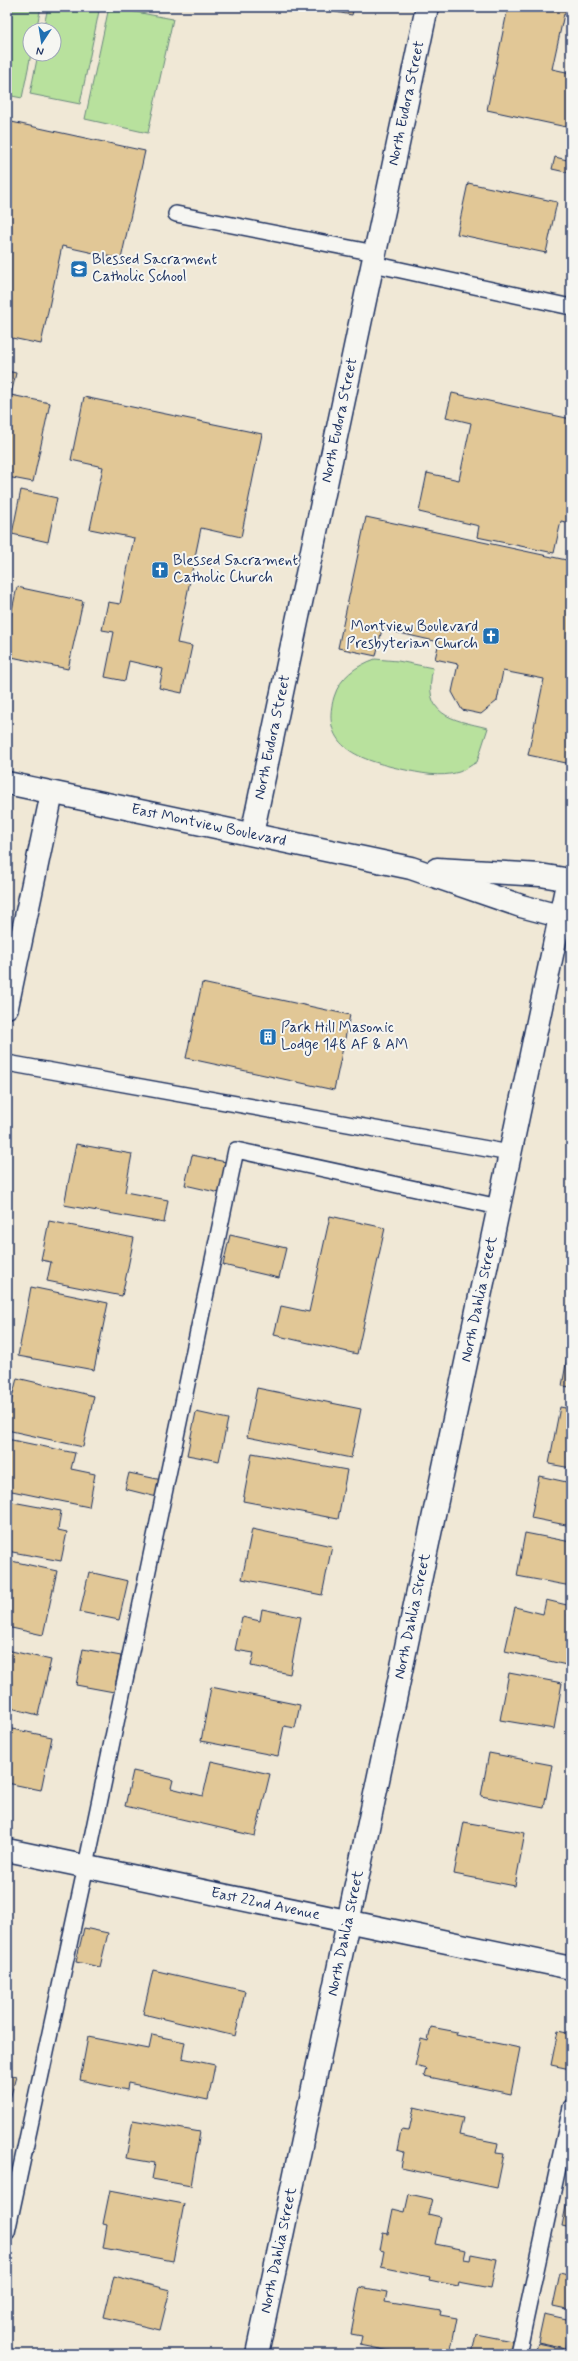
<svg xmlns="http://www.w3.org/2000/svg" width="578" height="2361" font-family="Mynerve,sans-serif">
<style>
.green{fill:#b8e19d;stroke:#6a887e}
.building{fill:#e1c796;stroke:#1b2f5e}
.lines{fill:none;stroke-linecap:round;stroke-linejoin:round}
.service-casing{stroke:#1b2f5e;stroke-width:18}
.minor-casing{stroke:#1b2f5e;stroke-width:25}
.tertiary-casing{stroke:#1b2f5e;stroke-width:25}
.service{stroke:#f6f6f2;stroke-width:15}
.minor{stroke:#f6f6f2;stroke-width:22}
.tertiary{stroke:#f6f6f2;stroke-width:22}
.labels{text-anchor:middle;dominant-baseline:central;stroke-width:4;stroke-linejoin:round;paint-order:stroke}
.street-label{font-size:15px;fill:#1b2f5e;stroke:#f6f6f2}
.poi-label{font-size:15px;fill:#1b2f5e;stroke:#f6f6f2;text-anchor:start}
</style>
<rect width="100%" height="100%" fill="#f0e8d6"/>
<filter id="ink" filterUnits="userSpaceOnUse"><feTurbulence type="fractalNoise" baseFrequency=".025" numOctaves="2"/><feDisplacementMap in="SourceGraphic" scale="8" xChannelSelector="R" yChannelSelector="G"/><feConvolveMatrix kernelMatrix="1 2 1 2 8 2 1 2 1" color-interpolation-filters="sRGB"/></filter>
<g filter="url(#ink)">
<g class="green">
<polygon points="7,7 41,7 36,30 30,30 31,54 22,98 7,95"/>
<polygon points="48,7 76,7 99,11 80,104 30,94 38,54 54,54 54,30 43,30"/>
<polygon points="109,7 173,19 148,133 85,119"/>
<path d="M375 659 398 661 433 668C422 716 450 719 488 728L477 762C471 765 465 770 459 772 440 778 420 773 401 769 362 760 319 748 334 697 340 677 356 666 375 659Z"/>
</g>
<g class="building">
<polygon points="308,7 354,7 352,15"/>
<polygon points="508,7 571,7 571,15 564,14 552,69 571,73 571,128 487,110"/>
<polygon points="7,121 145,151 121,259 62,246 41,344 7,337"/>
<polygon points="555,157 571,161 570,173 552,169"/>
<polygon points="468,183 557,202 546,253 457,234"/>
<polygon points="7,371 16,373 11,395 50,403 33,482 7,477"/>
<polygon points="452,393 571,419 571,523 561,521 554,553 477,537 479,526 419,512 427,473 459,480 471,423 446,417"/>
<polygon points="84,397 262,434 241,537 201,528 177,643 192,646 182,693 159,688 163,669 129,661 125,681 105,677 114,632 102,630 108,602 120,604 134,538 90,529 103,467 71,460"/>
<polygon points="21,490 57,498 48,542 12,534"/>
<polygon points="366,517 571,561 571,764 528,755 544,679 503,671 497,701 481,714 462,710 452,692 458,664 435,659 439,642 382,629 376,656 338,648"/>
<polygon points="17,587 83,601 68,669 7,656 7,633"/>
<polygon points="202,983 350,1015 334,1090 186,1058"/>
<polygon points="76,1144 132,1154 125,1192 168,1200 164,1223 64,1205"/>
<polygon points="192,1155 226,1162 220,1193 185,1185"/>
<polygon points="330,1216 385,1228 357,1354 274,1335 281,1306 309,1312"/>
<polygon points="49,1221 134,1238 122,1296 47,1281 51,1262 41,1260"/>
<polygon points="230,1235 286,1248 279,1278 223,1265"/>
<polygon points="31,1287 108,1303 94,1370 18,1356"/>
<polygon points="571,1336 571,1387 562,1386"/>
<polygon points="17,1378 94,1396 83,1447 7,1430 7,1418"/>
<polygon points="257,1388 361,1409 351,1458 247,1437"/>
<polygon points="560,1407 571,1409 571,1468 549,1464"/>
<polygon points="196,1412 228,1419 219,1461 187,1455"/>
<polygon points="7,1439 75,1453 71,1469 95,1474 89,1507 7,1490"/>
<polygon points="252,1453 347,1470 338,1519 243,1501"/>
<polygon points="129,1473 162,1480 157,1497 125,1489"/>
<polygon points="539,1476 571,1483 571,1526 531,1518"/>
<polygon points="7,1501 61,1511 58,1530 67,1532 61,1561 7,1551"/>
<polygon points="252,1529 332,1546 322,1595 242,1579"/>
<polygon points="525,1533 571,1542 571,1586 517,1576"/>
<polygon points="7,1560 57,1571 43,1635 7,1627"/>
<polygon points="89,1572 128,1581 119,1620 80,1612"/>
<polygon points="546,1600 571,1606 568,1616 571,1617 571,1666 505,1651 515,1607 543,1614"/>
<polygon points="262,1609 301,1617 290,1674 251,1666 254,1653 235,1650 242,1617 260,1621"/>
<polygon points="83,1649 121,1656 114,1692 76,1685"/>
<polygon points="7,1650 51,1660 38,1715 7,1707"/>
<polygon points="509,1673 562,1683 554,1729 500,1720"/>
<polygon points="211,1687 300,1705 295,1728 284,1726 278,1756 201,1741"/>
<polygon points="7,1728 52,1737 41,1790 7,1783"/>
<polygon points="489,1753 552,1765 544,1808 481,1796"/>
<polygon points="211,1761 270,1774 255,1836 125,1806 133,1771 173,1780 171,1788 203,1796"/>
<polygon points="464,1822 525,1833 515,1886 454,1874"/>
<polygon points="84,1928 108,1933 100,1967 76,1962"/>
<polygon points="153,1970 245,1991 235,2036 143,2014"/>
<polygon points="431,2027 457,2032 456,2035 520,2048 511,2094 424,2076 426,2069 415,2066 421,2039 428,2041"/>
<polygon points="558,2031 571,2034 570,2069 551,2065"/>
<polygon points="152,2035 185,2042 182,2058 215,2065 208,2100 128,2083 127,2090 80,2080 88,2037 149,2049"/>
<polygon points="7,2074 16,2076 8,2107 7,2106"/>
<polygon points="414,2107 463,2118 459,2135 498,2143 496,2153 504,2154 497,2188 401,2168 404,2152 397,2150 401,2130 409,2131"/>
<polygon points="133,2120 200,2132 191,2186 152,2179 155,2163 126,2158"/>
<polygon points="110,2190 184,2204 173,2261 103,2248 107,2225 103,2224"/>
<polygon points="569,2191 571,2191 571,2228 562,2226"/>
<polygon points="409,2194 432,2199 428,2214 441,2217 435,2244 466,2250 464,2259 470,2260 471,2254 497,2259 491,2288 459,2282 458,2286 429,2280 430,2277 381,2267 384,2251 380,2250 383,2233 388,2234 393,2209 405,2212"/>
<polygon points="560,2273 571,2276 571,2310 553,2306"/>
<polygon points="114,2276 170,2290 160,2330 104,2317"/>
<polygon points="360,2287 387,2292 385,2302 441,2311 440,2315 457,2318 450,2354 405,2354 360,2345 362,2336 351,2334"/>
<polygon points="544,2314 571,2320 566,2348 538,2342"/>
<polygon points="476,2334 512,2341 510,2354 472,2354"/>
<polygon points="538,2343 571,2350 571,2354 535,2354"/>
</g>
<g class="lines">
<defs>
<g id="service">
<polyline points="176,214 375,253"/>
<polyline points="373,264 571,307"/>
<polyline points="7,1063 510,1153"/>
<polyline points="7,2232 86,1866 236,1150 499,1207"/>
<polyline points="518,2354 571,2107"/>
</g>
<g id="minor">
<path id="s1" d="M252 834 427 7"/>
<polyline points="7,1007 52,793"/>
<path id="s2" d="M7 1850 571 1968"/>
<path id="s3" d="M257 2354 568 879"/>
</g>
<g id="tertiary">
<path id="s4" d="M7 783 411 868 521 906 571 919"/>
<polyline points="437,869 540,875 571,880"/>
</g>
</defs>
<use href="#service" class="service-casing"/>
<use href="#minor" class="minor-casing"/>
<use href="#tertiary" class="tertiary-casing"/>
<use href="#service" class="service"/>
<use href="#minor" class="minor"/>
<use href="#tertiary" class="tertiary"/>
</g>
</g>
<defs>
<symbol id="school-square" viewBox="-11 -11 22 22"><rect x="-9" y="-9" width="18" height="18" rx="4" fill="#1f6fb2" stroke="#f6f6f2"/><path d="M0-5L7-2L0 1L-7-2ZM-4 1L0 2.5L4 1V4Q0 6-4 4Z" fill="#fff"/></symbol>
<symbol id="church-square" viewBox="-11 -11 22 22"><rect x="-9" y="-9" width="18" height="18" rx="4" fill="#1f6fb2" stroke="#f6f6f2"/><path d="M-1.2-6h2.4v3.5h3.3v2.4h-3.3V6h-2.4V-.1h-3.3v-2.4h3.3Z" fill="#fff"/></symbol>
<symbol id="building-square" viewBox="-11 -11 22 22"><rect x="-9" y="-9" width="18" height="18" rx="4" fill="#1f6fb2" stroke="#f6f6f2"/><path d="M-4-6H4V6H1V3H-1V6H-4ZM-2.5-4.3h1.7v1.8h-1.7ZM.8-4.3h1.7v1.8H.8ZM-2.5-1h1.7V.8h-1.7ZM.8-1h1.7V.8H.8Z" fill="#fff"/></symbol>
</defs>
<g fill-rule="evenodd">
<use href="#school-square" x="69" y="259" width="20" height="20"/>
<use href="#church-square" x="150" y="560" width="20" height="20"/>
<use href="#church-square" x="481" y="626" width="20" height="20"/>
<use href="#building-square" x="258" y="1027" width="20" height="20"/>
</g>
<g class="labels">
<g class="street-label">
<text stroke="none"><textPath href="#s1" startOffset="747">North Eudora Street</textPath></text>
<text stroke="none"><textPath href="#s1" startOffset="423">North Eudora Street</textPath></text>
<text stroke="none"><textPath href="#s1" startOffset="99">North Eudora Street</textPath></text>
<text stroke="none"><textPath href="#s4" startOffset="206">East Montview Boulevard</textPath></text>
<text stroke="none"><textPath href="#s3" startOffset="1078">North Dahlia Street</textPath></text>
<text stroke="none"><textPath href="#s3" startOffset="754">North Dahlia Street</textPath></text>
<text stroke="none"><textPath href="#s2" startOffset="264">East 22nd Avenue</textPath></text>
<text stroke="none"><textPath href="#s3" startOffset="430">North Dahlia Street</textPath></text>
<text stroke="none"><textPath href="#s3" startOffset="106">North Dahlia Street</textPath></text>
</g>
<g class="poi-label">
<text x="92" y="260">Blessed Sacrament<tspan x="92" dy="17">Catholic School</tspan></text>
<text x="173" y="561">Blessed Sacrament<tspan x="173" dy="17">Catholic Church</tspan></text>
<text x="478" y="627" text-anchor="end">Montview Boulevard<tspan x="478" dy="17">Presbyterian Church</tspan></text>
<text x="281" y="1028">Park Hill Masonic<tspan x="281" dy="17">Lodge 148 AF &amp; AM</tspan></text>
</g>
</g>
<rect width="578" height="2361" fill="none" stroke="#f6f6f2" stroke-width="24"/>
<rect x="12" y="12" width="554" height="2337" fill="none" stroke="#1b2f5e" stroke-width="1.5" filter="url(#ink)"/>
<g transform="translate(42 42) rotate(192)"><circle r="19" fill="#f6f6f2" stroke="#9ea6b7"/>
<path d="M0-3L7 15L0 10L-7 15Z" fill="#1f6fb2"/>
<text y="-6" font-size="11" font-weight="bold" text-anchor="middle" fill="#1b2f5e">N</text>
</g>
</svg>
